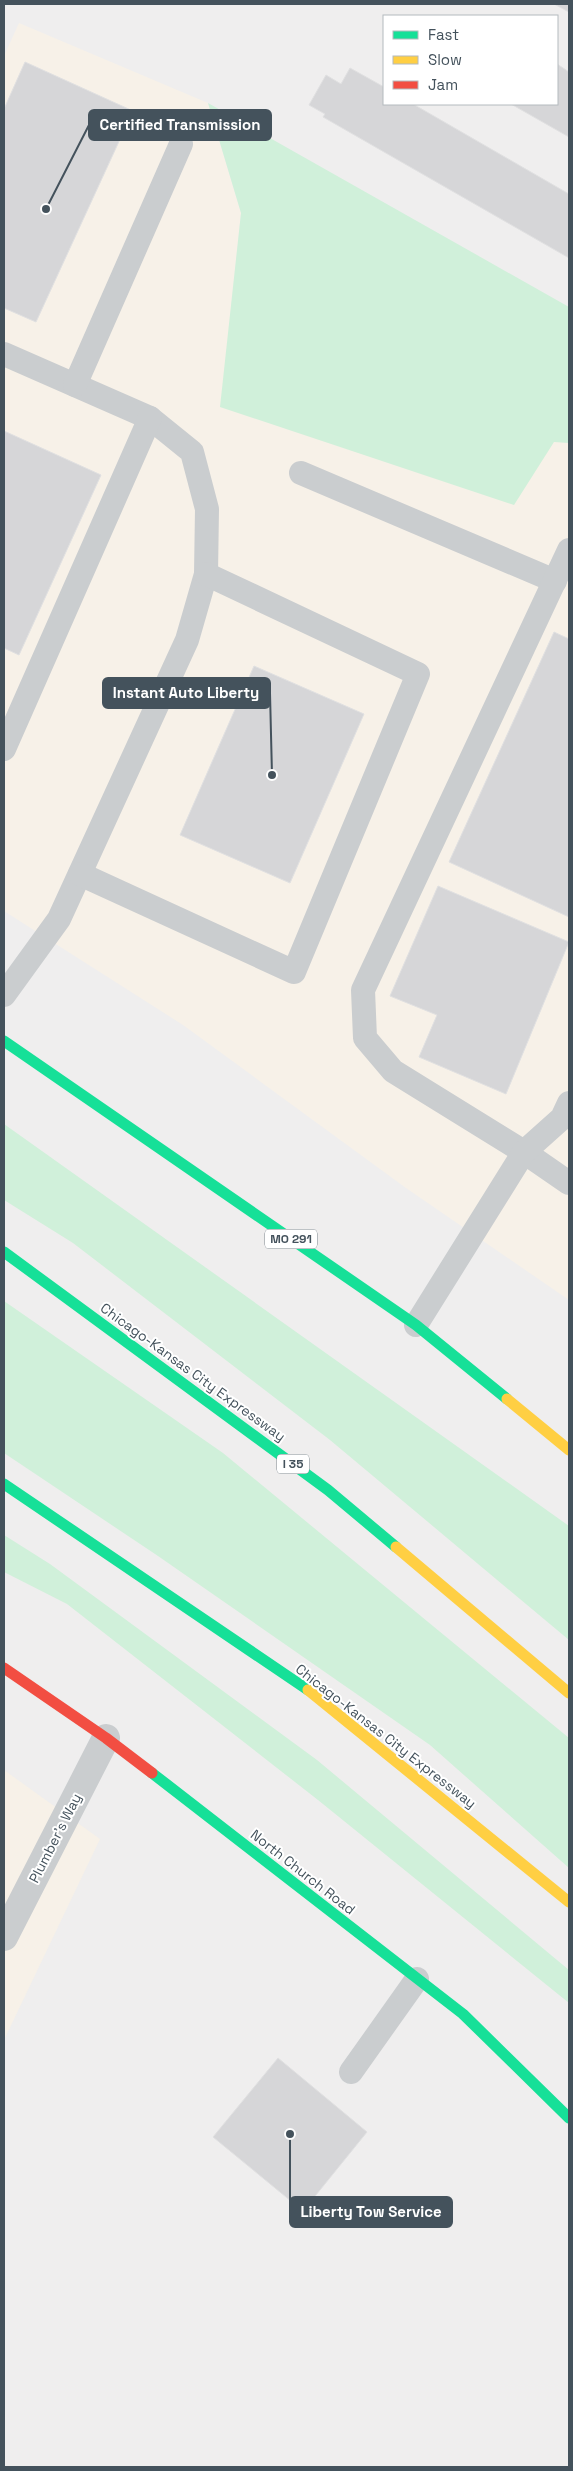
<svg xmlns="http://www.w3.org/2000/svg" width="573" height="2471" font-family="'Space Grotesk',sans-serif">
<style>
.commercial{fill:#f7f1e8}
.green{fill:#d0f0da}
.building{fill:#d6d6d8;stroke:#e0e0e1}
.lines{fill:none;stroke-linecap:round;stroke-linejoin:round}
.lane{stroke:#cacdcf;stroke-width:24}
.street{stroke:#cacdcf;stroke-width:28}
.fast{stroke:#16e098;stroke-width:11}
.slow{stroke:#ffcf43;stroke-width:11}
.jam{stroke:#f24e42;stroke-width:11}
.labels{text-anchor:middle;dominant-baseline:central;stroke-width:4;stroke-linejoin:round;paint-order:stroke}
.shield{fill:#fff;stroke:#7c868d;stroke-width:1}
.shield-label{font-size:12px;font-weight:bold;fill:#44525c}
.street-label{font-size:14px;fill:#44525c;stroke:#fff}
.leader{fill:none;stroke:#44525c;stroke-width:2}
.callout-dot{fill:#44525c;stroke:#fff;stroke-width:2}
.callout{fill:#44525c;stroke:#44525c;stroke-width:2}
.callout-label{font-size:15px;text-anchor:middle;font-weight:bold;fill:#fff}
</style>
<rect width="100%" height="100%" fill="#efeeee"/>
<g class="commercial">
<polygon points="19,23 208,103 241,213 221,407 569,443 569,1300 406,1188 183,1025 4,911 4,56"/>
<polygon points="4,1770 100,1839 4,2040"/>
</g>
<g class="green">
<polygon points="208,103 569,307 569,443 554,442 514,505 220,407 241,213"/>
<polygon points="4,1124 569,1526 569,1640 330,1440 73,1243 4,1200"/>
<polygon points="4,1301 223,1453 569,1738 569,1868 430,1745 158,1556 4,1453"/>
<polygon points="4,1535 50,1564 317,1760 569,1970 569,2003 318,1800 67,1604 4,1572"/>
</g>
<g class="building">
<polygon points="554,4 569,4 569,12"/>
<polygon points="25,62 133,111 36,322 4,308 4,109"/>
<polygon points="557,64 569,72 569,137 511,104 557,104"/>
<polygon points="350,68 384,87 384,104 413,104 569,194 569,258 323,117 325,114 309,105 326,75 341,84"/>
<polygon points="4,431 101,475 19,655 4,648"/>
<polygon points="554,632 569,639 569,917 449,862"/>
<polygon points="254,666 364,714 290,883 180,835"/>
<polygon points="438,886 569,942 506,1094 419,1057 437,1015 390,996"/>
<polygon points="278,2058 367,2132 303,2211 213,2137"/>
</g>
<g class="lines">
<g class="lane">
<polyline points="4,354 150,418 192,452 207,509 206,574 187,640 59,919 4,995"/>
<polyline points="75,385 181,144"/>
<polyline points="301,473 555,581"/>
<polyline points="569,550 363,990 365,1038 393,1071 524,1152 569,1183"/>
<polyline points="4,749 150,418"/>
<polyline points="80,874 294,972 418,674 206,574"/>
<polyline points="416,1325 524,1152 562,1118 569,1103"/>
<polyline points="351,2072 417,1979"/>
</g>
<polyline class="street" points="4,1937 106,1738"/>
<g class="fast">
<polyline points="4,1041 416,1325 507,1399"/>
<polyline points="4,1252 328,1490 396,1547"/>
<polyline points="4,1484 308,1690"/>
<polyline points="152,1773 463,2014 569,2118"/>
</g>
<g class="slow">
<polyline points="507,1399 569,1450"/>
<polyline points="396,1547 569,1693"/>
<polyline points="308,1690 569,1902"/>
</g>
<polyline class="jam" points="4,1668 106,1738 152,1773"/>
</g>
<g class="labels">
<g class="shield">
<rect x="265" y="1229.5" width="52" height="19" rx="4"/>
<rect x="277" y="1454.5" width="32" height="19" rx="4"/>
</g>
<g class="shield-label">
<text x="291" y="1239">MO 291</text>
<text x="293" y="1464">I 35</text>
</g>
<g class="street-label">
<text transform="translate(193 1372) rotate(36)">Chicago-Kansas City Expressway</text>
<text transform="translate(386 1736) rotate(38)">Chicago-Kansas City Expressway</text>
<text transform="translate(55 1838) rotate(-63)">Plumber's Way</text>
<text transform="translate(303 1872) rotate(38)">North Church Road</text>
</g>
</g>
<path class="leader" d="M46 209L89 125M272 775L270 693M290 2134L290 2212"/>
<g class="callout-dot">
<circle cx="46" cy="209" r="5"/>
<circle cx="272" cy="775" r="5"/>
<circle cx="290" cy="2134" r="5"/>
</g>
<g class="callout">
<rect x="89" y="110" width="182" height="30" rx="5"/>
<rect x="103" y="678" width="167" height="30" rx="5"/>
<rect x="290" y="2197" width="162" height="30" rx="5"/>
</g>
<g class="callout-label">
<text x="180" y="130">Certified Transmission</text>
<text x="186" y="698">Instant Auto Liberty</text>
<text x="371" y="2217">Liberty Tow Service</text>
</g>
<rect width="573" height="2471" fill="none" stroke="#44525c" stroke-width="10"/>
<rect x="383" y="15" width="175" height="90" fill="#ffffff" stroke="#b4babe"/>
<rect x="393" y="31" width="25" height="8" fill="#16e098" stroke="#b4babe"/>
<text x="428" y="40" font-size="15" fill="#44525c">Fast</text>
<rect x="393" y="56" width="25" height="8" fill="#ffcf43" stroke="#b4babe"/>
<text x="428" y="65" font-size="15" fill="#44525c">Slow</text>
<rect x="393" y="81" width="25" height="8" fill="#f24e42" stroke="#b4babe"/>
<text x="428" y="90" font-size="15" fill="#44525c">Jam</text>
</svg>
